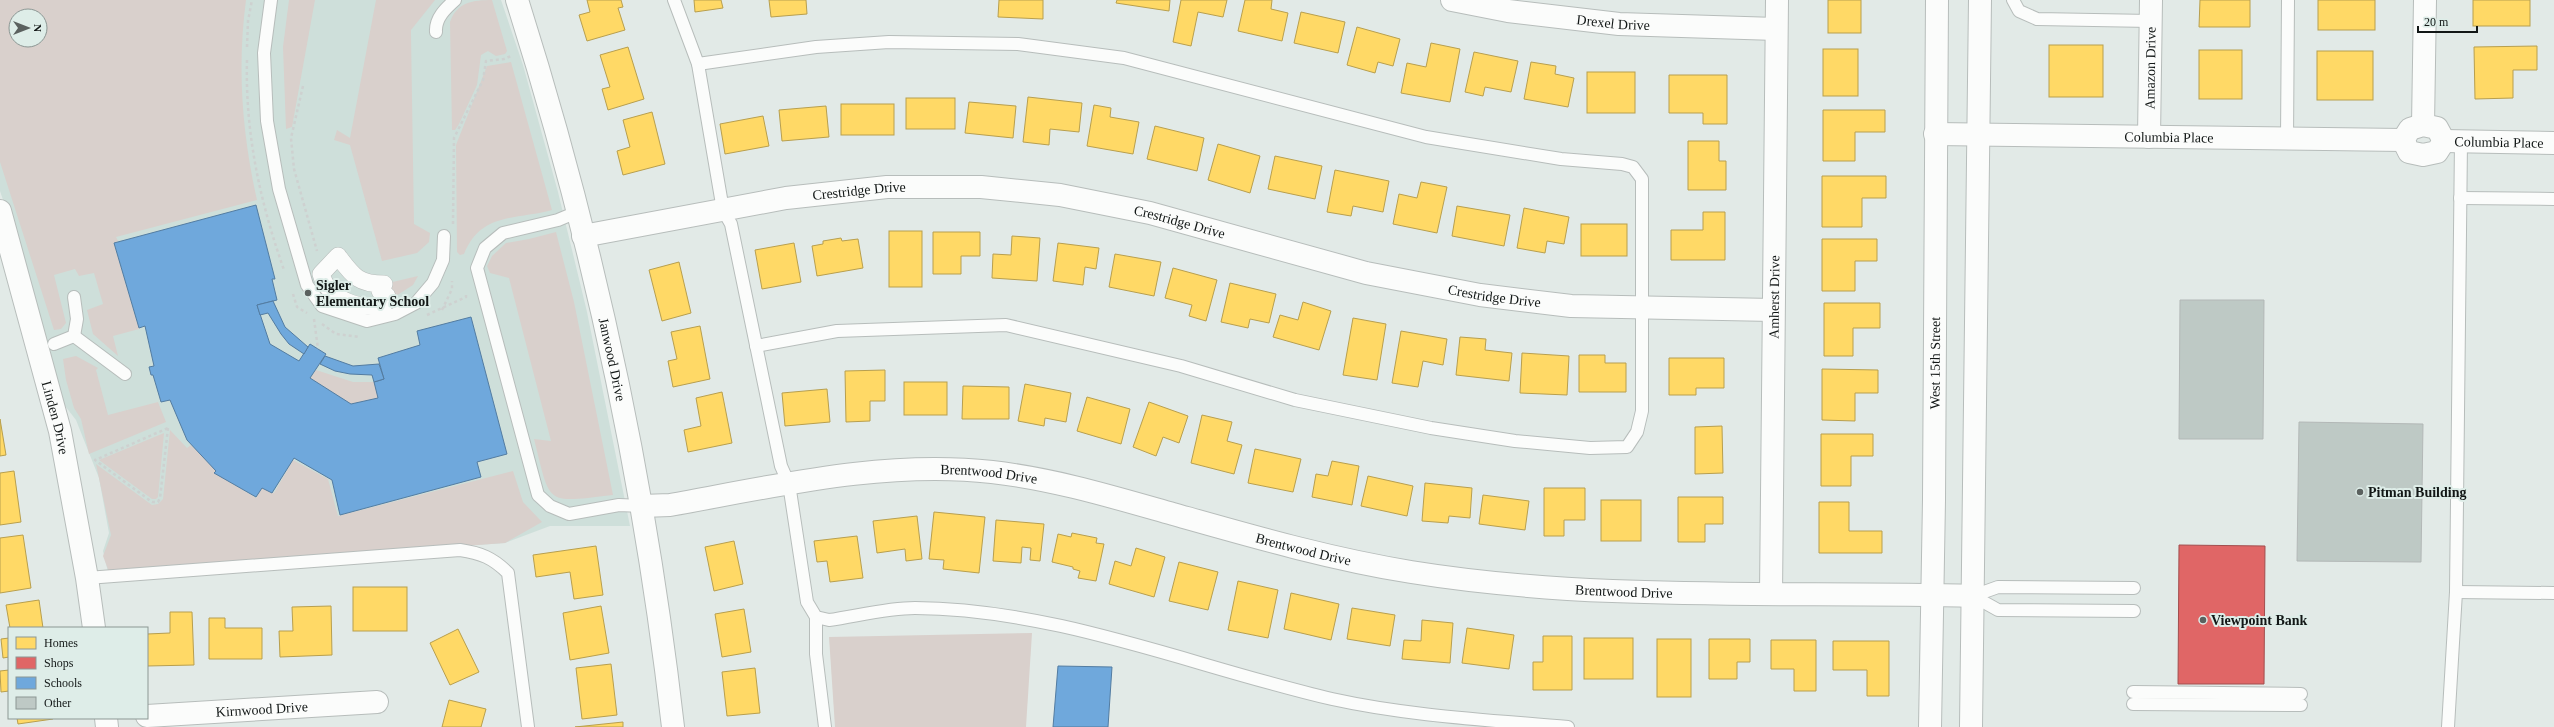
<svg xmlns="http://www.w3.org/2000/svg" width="2554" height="727" font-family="Georgia,serif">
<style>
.built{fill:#cedfda;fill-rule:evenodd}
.green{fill:#d9d0cc;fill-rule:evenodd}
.homes{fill:#ffd966;stroke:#b89f4e}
.shops{fill:#e06666;stroke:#a24e4e}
.schools{fill:#6fa8dc;stroke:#537ca1}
.building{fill:#bec9c5;stroke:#b3b8b7}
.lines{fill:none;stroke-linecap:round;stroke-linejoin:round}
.service-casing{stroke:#b7bdbb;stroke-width:14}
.pedestrian-casing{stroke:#b7bdbb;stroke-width:18}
.minor-casing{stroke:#b7bdbb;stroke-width:24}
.tertiary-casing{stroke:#b7bdbb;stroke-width:24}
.secondary-casing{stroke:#b7bdbb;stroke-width:24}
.path{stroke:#ced1d0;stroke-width:2.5;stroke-dasharray:3 3;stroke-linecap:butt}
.service{stroke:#fbfcfb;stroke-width:12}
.pedestrian{stroke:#fbfcfb;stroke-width:17}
.minor{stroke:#fbfcfb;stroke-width:22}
.tertiary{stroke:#fbfcfb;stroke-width:22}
.secondary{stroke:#fbfcfb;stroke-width:22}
.poi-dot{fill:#5b615f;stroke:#deede8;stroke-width:1.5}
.labels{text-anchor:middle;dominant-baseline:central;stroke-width:4;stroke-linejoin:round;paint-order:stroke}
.street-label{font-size:14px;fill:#121716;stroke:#deede8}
.poi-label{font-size:14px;font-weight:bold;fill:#121716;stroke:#deede8;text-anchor:start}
</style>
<rect width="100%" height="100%" fill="#e2eae7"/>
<path class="built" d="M0 0H501L523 65 558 192 587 312 630 526H550L505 543 108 572 103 551 109 533 99 478 76 420 62 402 28 274 0 191ZM16 16H40V40H16Z"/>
<g class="green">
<path d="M0 0H246C237 68 242 133 257 200L116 237 118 241 114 243 139 329 113 336 118 356 93 334 87 310 103 304 94 273 79 276 75 269 54 275 66 323 61 329 54 330 0 162ZM16 16H40V40H16Z"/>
<polygon points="289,0 315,0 292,127 286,129 283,47"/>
<polygon points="376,0 435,0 411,30 411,35 414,224 430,233 429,242 417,253 382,261 350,145 334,140 337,130 350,138"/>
<path d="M492 0 507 51 505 54 496 56 488 51 481 55 477 85 459 124 455 130H452L450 22C457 2 473 0 492 0Z"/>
<path d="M511 62 552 210C516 220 481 212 464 254L460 255 457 252 456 145 487 66Z"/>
<path d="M556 232 574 302 613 495C544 503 551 506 534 439L551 441 509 278 490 273 487 266 492 256 506 243 529 239Z"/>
<polygon points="418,276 413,285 385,303 384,284"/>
<polygon points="76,356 98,368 96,370 108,415 158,402 166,422 89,454 81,419 74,408 66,380 63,359"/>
<polygon points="316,370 353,382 374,382 378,398 351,404 310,378"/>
<polygon points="170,430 187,448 191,445 216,471 215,473 256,498 262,488 274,493 293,460 328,479 338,516 513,471 523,502 542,522 505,543 109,572 103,556 111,535 96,464 152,505 158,504 163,499"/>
<polygon points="164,433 158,497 156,499 152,499 99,460"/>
<polygon points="1032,633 1026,727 835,727 829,637"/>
</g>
<g class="homes">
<polygon points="587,0 621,0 623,7 618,8 625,30 587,41 579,15 590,12"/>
<polygon points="694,0 721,0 723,8 695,12"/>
<polygon points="769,0 806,0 807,14 771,17"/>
<polygon points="999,0 1043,0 1043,19 998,17"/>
<polygon points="1117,0 1170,0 1169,11 1116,3"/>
<polygon points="1181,0 1227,0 1223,17 1198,12 1191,46 1173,42"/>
<polygon points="1245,0 1272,0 1271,9 1288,13 1282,41 1238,31"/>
<rect x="1828" y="0" width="33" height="33"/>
<polygon points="2200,0 2250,0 2250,27 2199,27"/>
<rect x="2318" y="0" width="57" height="30"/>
<rect x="2473" y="0" width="57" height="26"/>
<polygon points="1301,12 1345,22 1338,53 1294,43"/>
<polygon points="1357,27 1400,39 1393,66 1378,62 1375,73 1347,65"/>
<polygon points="1431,43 1460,49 1450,102 1401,93 1407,63 1426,67"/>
<rect x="2049" y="45" width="54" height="52"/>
<polygon points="2537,46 2537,70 2513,70 2513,98 2475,99 2474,47"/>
<polygon points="628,47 644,99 608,110 602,89 610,87 600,55"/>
<rect x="1823" y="49" width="35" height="47"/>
<rect x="2199" y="50" width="43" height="49"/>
<rect x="2317" y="51" width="56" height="49"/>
<polygon points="1474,52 1518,61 1511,92 1485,87 1483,96 1465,92"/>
<polygon points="1531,62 1556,66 1555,74 1574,78 1568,107 1524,99"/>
<rect x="1587" y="72" width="48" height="41"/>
<polygon points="1669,75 1727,75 1727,124 1703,124 1703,113 1669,113"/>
<polygon points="1028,97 1082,103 1079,132 1050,129 1049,145 1023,142"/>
<rect x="906" y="98" width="49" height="31"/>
<polygon points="969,102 1016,106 1013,138 965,133"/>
<rect x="841" y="104" width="53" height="31"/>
<polygon points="1094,105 1111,108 1110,117 1139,122 1133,154 1087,146"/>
<polygon points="826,106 829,137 782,141 779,110"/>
<polygon points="1823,110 1885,110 1885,132 1855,132 1855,161 1823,161"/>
<polygon points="652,112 665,164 623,175 617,151 630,147 623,120"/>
<polygon points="763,116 769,146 725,154 720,124"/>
<polygon points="1155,126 1204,138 1197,171 1147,159"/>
<polygon points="1688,141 1719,141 1719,161 1726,161 1726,190 1688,190"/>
<polygon points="1218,144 1260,156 1250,193 1208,180"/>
<polygon points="1275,156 1322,166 1315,199 1268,189"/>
<polygon points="1335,170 1389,181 1383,212 1353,206 1351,216 1327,212"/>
<polygon points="1822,176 1886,176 1886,198 1862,198 1862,227 1822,227"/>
<polygon points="1421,182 1447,187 1437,233 1393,224 1399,194 1417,198"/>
<polygon points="1457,206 1510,215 1504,246 1452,236"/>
<polygon points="1524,208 1569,217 1564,244 1547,241 1545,253 1517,248"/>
<polygon points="1703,212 1725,212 1725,260 1671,260 1671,230 1703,230"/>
<rect x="1581" y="224" width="46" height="32"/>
<rect x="889" y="231" width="33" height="56"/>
<polygon points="933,232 980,232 980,256 961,256 961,274 933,274"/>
<polygon points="1012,236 1040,238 1037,281 992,278 993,254 1011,255"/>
<polygon points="841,238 842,241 858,239 863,268 817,276 812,246 823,244 823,241"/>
<polygon points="1822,239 1877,239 1877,261 1855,261 1855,291 1822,291"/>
<polygon points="794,243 801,282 762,289 755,250"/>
<polygon points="1058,243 1099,248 1096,269 1085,267 1083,285 1053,281"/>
<polygon points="1115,254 1161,262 1154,296 1109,287"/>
<polygon points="679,262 691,313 662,321 649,270"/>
<polygon points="1173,268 1217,280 1206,321 1189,316 1192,305 1165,298"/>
<polygon points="1230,283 1276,294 1269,323 1250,319 1248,328 1221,322"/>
<polygon points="1303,302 1331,311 1319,350 1273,337 1280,315 1298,320"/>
<polygon points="1824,303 1880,303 1880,328 1853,328 1853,356 1824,356"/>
<polygon points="1353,318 1386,324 1377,380 1343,375"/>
<polygon points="700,326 710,379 673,387 668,361 677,359 671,332"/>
<polygon points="1401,331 1447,339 1443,365 1423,361 1418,387 1392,383"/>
<polygon points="1460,337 1486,339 1485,350 1512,353 1509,381 1456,375"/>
<polygon points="1522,353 1569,356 1567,395 1520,393"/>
<polygon points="1579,355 1605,355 1605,363 1626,363 1626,392 1579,392"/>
<polygon points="1669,358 1724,358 1724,388 1696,388 1696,395 1669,395"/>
<polygon points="1822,369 1878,370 1878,393 1855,393 1855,421 1822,420"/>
<polygon points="885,370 885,401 870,401 870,421 846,422 845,371"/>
<rect x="904" y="382" width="43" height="33"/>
<polygon points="1025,384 1071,393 1066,422 1045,418 1044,426 1018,421"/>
<polygon points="963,386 1009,387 1009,419 962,419"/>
<polygon points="827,389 830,422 785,426 782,393"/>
<polygon points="722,392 732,443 688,452 684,430 701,426 696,398"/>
<polygon points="1087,397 1130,409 1121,444 1077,431"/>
<polygon points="1149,402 1188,416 1179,443 1163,437 1156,456 1133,447"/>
<polygon points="1202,415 1232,422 1227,441 1242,445 1234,474 1191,463"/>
<polygon points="0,419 6,455 0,456"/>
<polygon points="1722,426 1723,473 1695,474 1695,427"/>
<polygon points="1821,434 1873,434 1873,456 1851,456 1851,486 1821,486"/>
<polygon points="1255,449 1301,459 1293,492 1248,483"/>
<polygon points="1332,461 1359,466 1352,505 1312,497 1316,474 1328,476"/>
<polygon points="14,471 21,522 0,525 0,473"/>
<polygon points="1368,476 1413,486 1407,516 1361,506"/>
<polygon points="1425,483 1472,488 1470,518 1449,516 1448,523 1422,521"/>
<polygon points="1544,488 1585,488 1585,520 1564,520 1564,536 1544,536"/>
<polygon points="1483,495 1529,501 1525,530 1479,524"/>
<polygon points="1678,497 1723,497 1723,524 1705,524 1705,542 1678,542"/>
<rect x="1601" y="500" width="40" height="41"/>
<polygon points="1819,502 1849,502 1849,531 1882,531 1882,553 1819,553"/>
<polygon points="934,512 985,517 979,573 943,569 944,560 929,559"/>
<polygon points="917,516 922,559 906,561 905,549 877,553 873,521"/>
<polygon points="996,520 1044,524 1040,561 1030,560 1031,548 1022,547 1021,563 993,561"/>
<polygon points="1072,533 1097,538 1096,543 1104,544 1096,581 1078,578 1080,571 1073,569 1073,567 1052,562 1058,534 1071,537"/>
<polygon points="23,535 31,588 0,593 0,538"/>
<polygon points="857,536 863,578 830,582 827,561 817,562 814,541"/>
<polygon points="734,541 743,584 714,591 705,547"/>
<polygon points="596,546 603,595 574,599 570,572 536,577 533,555"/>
<polygon points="1136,548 1165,557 1154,597 1109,584 1115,561 1131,566"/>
<polygon points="1179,562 1218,572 1208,610 1169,601"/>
<polygon points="1238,581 1278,590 1268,638 1228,630"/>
<rect x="353" y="587" width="54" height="44"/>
<polygon points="1291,593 1339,604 1331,640 1284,629"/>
<polygon points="39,600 43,628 10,628 6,605"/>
<polygon points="331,606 332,655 280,657 279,631 293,631 292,607"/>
<polygon points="601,606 609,653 570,660 563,613"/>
<polygon points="1352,608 1395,615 1390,646 1347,639"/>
<polygon points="744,609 751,652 722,657 715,614"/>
<polygon points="170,612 192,612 194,665 147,666 147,634 170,633"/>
<polygon points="209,618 225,618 225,628 262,628 262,659 209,659"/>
<polygon points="1422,620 1453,623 1450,663 1402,659 1404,640 1421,641"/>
<polygon points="1467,628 1514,635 1509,669 1462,663"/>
<polygon points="458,629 479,672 450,685 430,643"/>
<polygon points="1543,636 1572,636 1572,690 1533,690 1533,662 1543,662"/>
<polygon points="9,638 9,657 3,658 1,639"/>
<rect x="1584" y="638" width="49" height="41"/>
<rect x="1657" y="639" width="34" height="58"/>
<polygon points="1709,639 1750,639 1750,662 1737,662 1737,679 1709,679"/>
<polygon points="1771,640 1816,640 1816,691 1794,691 1794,669 1771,669"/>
<polygon points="1833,641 1889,641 1889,696 1867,696 1867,670 1833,670"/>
<polygon points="611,664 617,715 582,719 576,668"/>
<polygon points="755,668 760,713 727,716 722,672"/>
<polygon points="9,670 9,691 1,692 0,671"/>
<polygon points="449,700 486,709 481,727 442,727"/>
<polygon points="17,718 53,718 53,719 18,724"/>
<polygon points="623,722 623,727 575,727"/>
</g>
<polygon class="shops" points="2179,545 2265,546 2264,684 2178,684"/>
<g class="schools">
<polygon points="256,205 275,279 272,279 277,300 257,305 270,344 299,361 310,344 326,354 310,378 351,404 378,398 374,382 384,379 378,358 420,345 417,331 471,317 507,454 477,462 481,477 340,515 332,480 294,458 272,493 262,488 256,497 214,473 216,471 187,440 170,400 161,402 153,375 151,375 149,367 154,366 145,326 139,328 114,243"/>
<polygon points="273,301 285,327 308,347 304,354 289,344 281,334 268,313 260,315 257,305"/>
<polygon points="325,356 353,366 379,364 384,379 374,382 372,375 350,374 335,371 320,364"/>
<polygon points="1058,666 1112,667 1108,727 1053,727"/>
</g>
<g class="building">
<polygon points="2180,300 2264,300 2263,439 2179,439"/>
<polygon points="2299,422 2423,424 2421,562 2297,561"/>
</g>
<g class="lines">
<defs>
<g id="service">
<polyline points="271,0 264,53 267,121 279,189 307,285 322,306 367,321 395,314 416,303 433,283 443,260 444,236"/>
<path d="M674 0 698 64 723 210 731 224 781 466 789 484 807 602 816 617 829 620C857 616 887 608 915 608 1058 609 1194 667 1332 699 1409 716 1489 720 1568 727"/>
<polyline points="2013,0 2019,11 2037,19 2151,21"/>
<path d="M436 32C435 18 446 8 455 0"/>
<polyline points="698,64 816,47 889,42 1018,44 1124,58 1426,137 1561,159 1622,164 1633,167 1642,179 1642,411 1637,432 1627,447 1590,448 1515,441 1431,428 1295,400 1181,366 1006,325 837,331 756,346"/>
<polyline points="2287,139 2288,0"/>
<polyline points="2460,198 2554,199"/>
<polyline points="577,212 558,220 503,233 485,248 477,268 538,495 550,506 569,514 619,505 642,506"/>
<polyline points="74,336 125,374"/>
<polyline points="54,344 74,336 77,319 74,297"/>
<path d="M87 578 460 550C481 553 493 558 508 573L528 727"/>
<polyline points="2456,592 2554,593"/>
<polyline points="1973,596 1998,610 2134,611"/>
<polyline points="1973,596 1998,587 2134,588"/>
<polyline points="816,617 816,654 825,727"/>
<polyline points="2133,692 2301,694"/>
<polyline points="2133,704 2301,705"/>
<polyline points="2448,727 2456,592 2461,142"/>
</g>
<path id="pedestrian" d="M338 256C353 276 358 284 384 284L380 291 387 296 383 301 385 303C362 313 328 299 321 274Z"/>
<g id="minor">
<path id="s1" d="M1452 0 1508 11 1619 24 1776 29"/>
<polyline points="2423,125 2425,0"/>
<path id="s2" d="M2149 137 2151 0"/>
<path id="s3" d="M0 211 60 431 87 578 94 628"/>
<path id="s4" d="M583 236 786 198 887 187H981L1060 195 1150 213 1366 273 1480 295 1571 306 1773 310"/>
<path id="s5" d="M642 506 670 505C776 486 884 460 992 472 1054 479 1113 497 1173 514 1251 536 1330 559 1411 572 1597 602 1785 591 1973 596"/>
<path id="s6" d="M1771 594 1777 0"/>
<path id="s7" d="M147 716 377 702"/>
<polyline points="106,718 107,727"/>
</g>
<g id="tertiary">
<path id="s8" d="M517 0C592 236 645 481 673 727"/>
<path id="s9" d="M1935 134 2403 140"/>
<polyline points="2403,140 2410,129 2423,125 2437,128 2444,141"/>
<polyline points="2403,140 2409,152 2423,155 2437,152 2444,141"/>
<path id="s10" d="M2444 141 2554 143"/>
</g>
<g id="secondary">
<path id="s11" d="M1930 727 1934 500 1937 0"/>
<polyline points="1971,727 1980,0"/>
</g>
</defs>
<use href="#service" class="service-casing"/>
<use href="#pedestrian" class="pedestrian-casing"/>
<use href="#minor" class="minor-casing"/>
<use href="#tertiary" class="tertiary-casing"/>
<use href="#secondary" class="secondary-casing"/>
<g class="path">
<polyline points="247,47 248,21 252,0"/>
<path d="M247 60C245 133 260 202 284 270"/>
<polyline points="303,86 291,138 294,169 317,251"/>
<polyline points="453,224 454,138 483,80 486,61 504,59 511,56"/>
<polyline points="293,294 297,307 307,313"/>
<polyline points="442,310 452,289 452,281"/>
<polyline points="427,315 466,297 466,293"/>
<polyline points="314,319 318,349"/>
<polyline points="322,324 336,334 360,337"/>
<polygon points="168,428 160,498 158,502 152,502 95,460"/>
</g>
<use href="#service" class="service"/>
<use href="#pedestrian" class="pedestrian"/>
<use href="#minor" class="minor"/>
<use href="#tertiary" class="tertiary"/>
<use href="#secondary" class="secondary"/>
</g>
<g class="poi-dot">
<circle cx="308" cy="293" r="4"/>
<circle cx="2360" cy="492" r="4"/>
<circle cx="2203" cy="620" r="4"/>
</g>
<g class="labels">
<g class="street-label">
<text stroke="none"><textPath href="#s1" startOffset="163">Drexel Drive</textPath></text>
<text stroke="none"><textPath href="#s2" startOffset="69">Amazon Drive</textPath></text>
<text stroke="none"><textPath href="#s9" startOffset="234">Columbia Place</textPath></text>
<text stroke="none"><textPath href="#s10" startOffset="55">Columbia Place</textPath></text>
<text stroke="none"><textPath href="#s4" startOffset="280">Crestridge Drive</textPath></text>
<text stroke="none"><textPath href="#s4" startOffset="604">Crestridge Drive</textPath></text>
<text stroke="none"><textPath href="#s4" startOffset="928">Crestridge Drive</textPath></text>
<text stroke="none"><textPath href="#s6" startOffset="297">Amherst Drive</textPath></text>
<text stroke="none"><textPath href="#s8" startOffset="372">Janwood Drive</textPath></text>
<text stroke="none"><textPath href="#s11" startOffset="364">West 15th Street</textPath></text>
<text stroke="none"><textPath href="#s3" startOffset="214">Linden Drive</textPath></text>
<text stroke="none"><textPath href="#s5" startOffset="350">Brentwood Drive</textPath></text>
<text stroke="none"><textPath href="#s5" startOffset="674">Brentwood Drive</textPath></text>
<text stroke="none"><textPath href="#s5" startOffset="998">Brentwood Drive</textPath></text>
<text stroke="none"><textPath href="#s7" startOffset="115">Kirnwood Drive</textPath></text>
</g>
<g class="poi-label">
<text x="316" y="285">Sigler<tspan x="316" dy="16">Elementary School</tspan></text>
<text x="2368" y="492">Pitman Building</text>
<text x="2211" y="620">Viewpoint Bank</text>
</g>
</g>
<rect x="8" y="627" width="140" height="92" fill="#deede8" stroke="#8c9794"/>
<rect x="16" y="637" width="20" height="12" fill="#ffd966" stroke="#8c9794"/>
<text x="44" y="647" font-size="12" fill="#121716">Homes</text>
<rect x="16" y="657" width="20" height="12" fill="#e06666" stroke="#8c9794"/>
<text x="44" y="667" font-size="12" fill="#121716">Shops</text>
<rect x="16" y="677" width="20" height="12" fill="#6fa8dc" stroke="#8c9794"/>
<text x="44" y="687" font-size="12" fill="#121716">Schools</text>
<rect x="16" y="697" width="20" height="12" fill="#bec9c5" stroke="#8c9794"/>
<text x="44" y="707" font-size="12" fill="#121716">Other</text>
<g transform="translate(28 28) rotate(90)"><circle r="19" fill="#deede8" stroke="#8c9794"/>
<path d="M0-3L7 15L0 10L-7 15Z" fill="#5b615f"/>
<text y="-6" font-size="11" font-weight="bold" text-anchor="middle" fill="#121716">N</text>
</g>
<path d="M2418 26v6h59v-6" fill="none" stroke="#121716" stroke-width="2"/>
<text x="2424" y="26" font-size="12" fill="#121716" stroke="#deede8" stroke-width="3" paint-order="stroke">20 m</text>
</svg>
